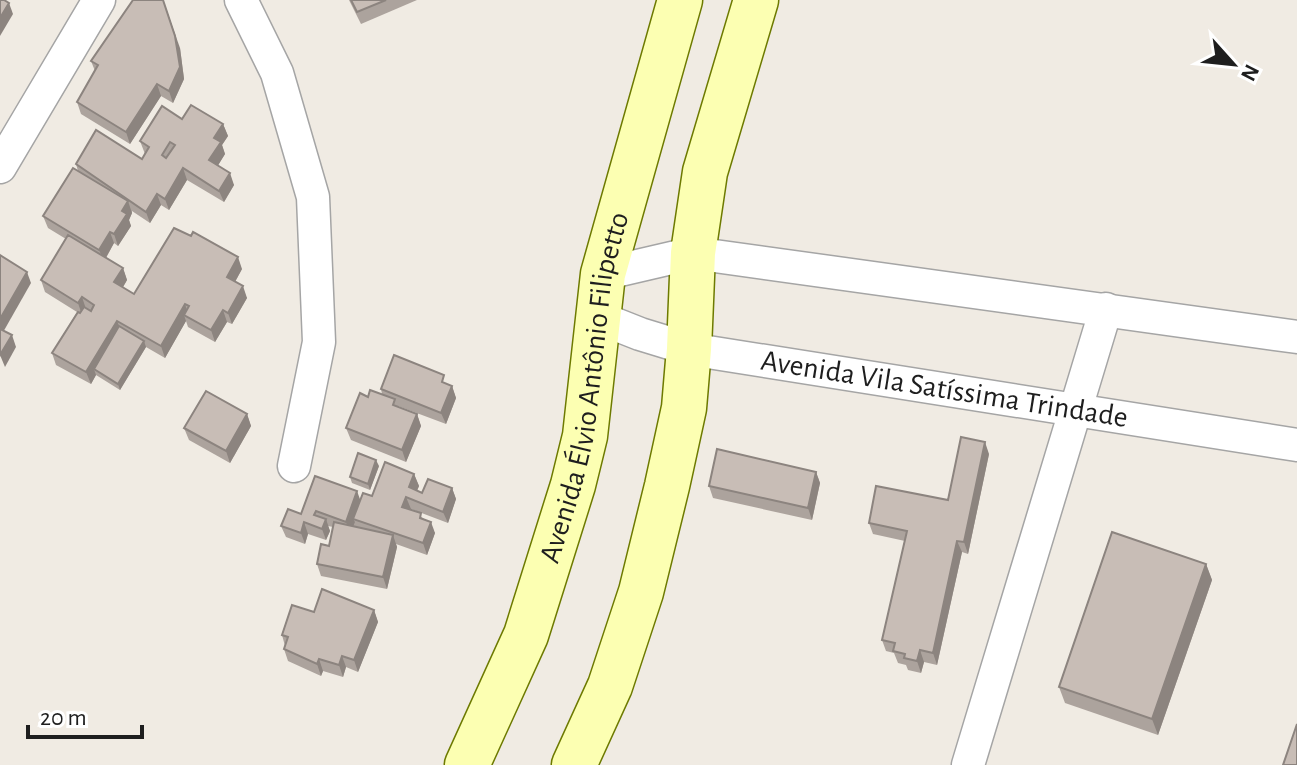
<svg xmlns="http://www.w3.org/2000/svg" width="1297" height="765" font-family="'Alegreya Sans',sans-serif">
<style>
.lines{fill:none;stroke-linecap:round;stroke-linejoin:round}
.street-casing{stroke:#a5a5a5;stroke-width:35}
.secondary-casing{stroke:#6d7a00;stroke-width:47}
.street{stroke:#fff;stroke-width:32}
.secondary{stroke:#fcffb2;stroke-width:44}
.wall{fill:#aca39d}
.shaded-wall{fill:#8c847f}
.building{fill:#c8bdb6;stroke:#8c847f;stroke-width:2;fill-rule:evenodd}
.labels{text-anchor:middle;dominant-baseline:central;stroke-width:6;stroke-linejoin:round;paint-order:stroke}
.street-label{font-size:30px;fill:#1e1e1e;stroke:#fff}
</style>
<rect width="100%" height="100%" fill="#f0ebe3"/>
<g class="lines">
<defs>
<g id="street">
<polyline points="241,0 277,73 313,197 319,342 294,466"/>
<polyline points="0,167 99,0"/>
<polyline points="603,274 693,253 1297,337"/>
<path id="s1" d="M597 317 640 334 689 349 1297 445"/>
<polyline points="968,765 1106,309"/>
</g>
<g id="secondary">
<path id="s2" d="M467 765 526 635 573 485 585 436 603 274 680 0"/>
<polyline points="574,765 610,686 641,592 667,486 684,408 689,349 693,253 705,172 756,0"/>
</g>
</defs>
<use href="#street" class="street-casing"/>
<use href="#secondary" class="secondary-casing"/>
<use href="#street" class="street"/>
<use href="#secondary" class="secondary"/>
</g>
<g class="wall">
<polygon points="349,0 417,0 361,24"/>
<polygon points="180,48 184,79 173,103 161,96 130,144 81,114 77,102 95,71 91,61"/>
<polygon points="182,119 223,124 228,136 222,145 225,154 218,165 234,185 224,202 187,180 169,210 161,205 150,223 132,211 132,213 129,220 131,226 118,246 114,243 106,258 123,268 127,280 123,287 134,294 242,269 235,282 247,298 232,324 227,322 215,342 188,327 186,321 165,358 146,347 120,390 96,375 91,384 56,365 52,353 77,312 45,292 41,280 66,239 48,228 43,216 78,171 76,164 142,159 145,154 140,141"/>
<polygon points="448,384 452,386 456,398 446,424 398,406 398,407 417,414 421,426 406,462 351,440 346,428 368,397 382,394 381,389"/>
<polygon points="247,414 251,426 230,463 189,440 184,428"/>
<polygon points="989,454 968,554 962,552 937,665 924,662 921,673 908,670 906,665 898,663 894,653 886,651 882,640 905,541 873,534 869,523 948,500"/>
<polygon points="379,466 370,490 352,483 350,477"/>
<polygon points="816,472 820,483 812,520 713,498 709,486"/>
<polygon points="414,474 419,486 417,491 422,493 452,488 456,499 448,523 411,509 424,519 435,533 427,555 396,544 397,547 387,589 321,576 317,564 329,546 333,527 328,526 330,531 326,540 308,534 305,544 286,537 281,526 301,514 361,500"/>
<polygon points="1206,564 1212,580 1158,735 1065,703 1059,687"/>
<polygon points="374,610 378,622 358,672 346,667 343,677 323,671 321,676 288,661 284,649 285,646 282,635 314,612"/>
</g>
<g class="shaded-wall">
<polygon points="163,0 180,48 184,79 173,103 169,91"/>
<polygon points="9,3 13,14 0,36 0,18"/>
<polygon points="157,84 161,96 130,144 126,132"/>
<polygon points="223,124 228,136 222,145 225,154 214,172 209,160 214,138"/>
<polygon points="183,168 187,180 169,210 165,199"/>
<polygon points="230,173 234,185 224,202 219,191"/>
<polygon points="157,194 161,205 150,223 146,212"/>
<polygon points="128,201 132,213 129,220 131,226 118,246 114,234 122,211"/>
<polygon points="110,232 114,243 104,261 99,250"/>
<polygon points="238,257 242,269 231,289 227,277"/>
<polygon points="123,268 127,280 119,294 114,282"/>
<polygon points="27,272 31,283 2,334 0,328 0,319"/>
<polygon points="243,286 247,298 232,324 228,313"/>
<polygon points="82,297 86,309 82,315 78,303"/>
<polygon points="185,304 189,316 184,315 186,321 165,358 161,346"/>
<polygon points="223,310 227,322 215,342 211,330"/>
<polygon points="117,321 122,333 94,369 96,375 91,384 86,372"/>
<polygon points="12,335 16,347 5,367 0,355"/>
<polygon points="144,341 146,347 120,390 118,384"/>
<polygon points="452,386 456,398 446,424 441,413"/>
<polygon points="247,414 251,426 230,463 226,451"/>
<polygon points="417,414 421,426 406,462 402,450"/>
<polygon points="985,442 989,454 968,554 964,542"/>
<polygon points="376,460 379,466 370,490 368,484"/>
<polygon points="816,472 820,483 812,520 808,508"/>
<polygon points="414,474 419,486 413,499 409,487"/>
<polygon points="452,488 456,499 448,523 443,512"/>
<polygon points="357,491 361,502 353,519 355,522 350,534 346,522"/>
<polygon points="406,497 411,509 406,518 402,507"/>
<polygon points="326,519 330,531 326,540 322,529"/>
<polygon points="304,522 308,534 305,544 301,533"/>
<polygon points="431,522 435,533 427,555 423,543"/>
<polygon points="393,535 397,547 387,589 383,577"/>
<polygon points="957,541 962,552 937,665 933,653"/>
<polygon points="1206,564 1212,580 1158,735 1152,719"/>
<polygon points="374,610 378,622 358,672 354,660"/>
<polygon points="920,650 924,662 921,673 917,661"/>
<polygon points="342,656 346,667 343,677 339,665"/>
<polygon points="319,659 323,671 321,676 317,664"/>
</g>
<g class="building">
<polygon points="0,0 4,0 9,3 0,18"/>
<polygon points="133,0 163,0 175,36 180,67 169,91 157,84 126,132 77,102 98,65 91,61"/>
<polygon points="351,0 386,0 357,12"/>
<path d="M191 105 223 124 214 138 221 142 209 160 230 173 219 191 183 168 165 199 157 194 146 212 76 164 96 130 142 159 149 147 140 141 162 106 182 119ZM170 142 175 145 166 158 162 155Z"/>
<polygon points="73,168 128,201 122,211 127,214 114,234 110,232 99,250 43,216"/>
<polygon points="174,228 191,236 193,232 238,257 227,277 243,286 228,313 223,310 211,330 184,315 189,306 185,304 161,346 117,321 86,372 52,353 78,312 80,313 84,307 91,311 94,305 82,297 78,303 41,280 68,235 123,268 114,282 134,294"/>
<polygon points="0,255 27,272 0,319"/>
<polygon points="119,326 144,341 118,384 94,369"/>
<polygon points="0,329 12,335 0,355"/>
<polygon points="394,355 444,375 442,382 452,386 441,413 381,389"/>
<polygon points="370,390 395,399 393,405 417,414 402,450 346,428 360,393 368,397"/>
<polygon points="206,391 247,414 226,451 184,428"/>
<polygon points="961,437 985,442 964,542 957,541 933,653 920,650 917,661 904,658 905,654 893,651 895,643 882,640 907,531 869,523 876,486 948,500"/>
<polygon points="717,449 816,472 808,508 709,486"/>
<polygon points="358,453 376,460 368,484 350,477"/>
<polygon points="385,462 414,474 409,487 422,493 428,479 452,488 443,512 406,497 402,507 421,513 420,518 431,522 423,543 353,519 363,493 372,496"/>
<polygon points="315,476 357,491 346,522 316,511 314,515 326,519 322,529 304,522 301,533 281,526 288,509 301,514"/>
<polygon points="334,522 393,535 383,577 317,564 321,544 329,546"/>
<polygon points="1112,532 1206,564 1152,719 1059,687"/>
<polygon points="322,589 374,610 354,660 342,656 339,665 319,659 317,664 284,649 288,637 282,635 292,605 314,612"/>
<polygon points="1297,724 1297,765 1283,765"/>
</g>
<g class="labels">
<g class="street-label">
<text stroke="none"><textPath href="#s2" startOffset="398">Avenida Élvio Antônio Filipetto</textPath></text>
<text stroke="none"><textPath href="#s1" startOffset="356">Avenida Vila Satíssima Trindade</textPath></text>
</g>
</g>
<g transform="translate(1233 64) rotate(117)" stroke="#ffffff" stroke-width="6" paint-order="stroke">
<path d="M0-6L14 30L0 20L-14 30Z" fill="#1e1e1e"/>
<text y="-12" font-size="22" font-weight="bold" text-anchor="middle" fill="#1e1e1e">N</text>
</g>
<path d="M28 725v12h114v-12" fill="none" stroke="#1e1e1e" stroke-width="4"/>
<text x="40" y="725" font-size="24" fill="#1e1e1e" stroke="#ffffff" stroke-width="6" paint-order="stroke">20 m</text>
</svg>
